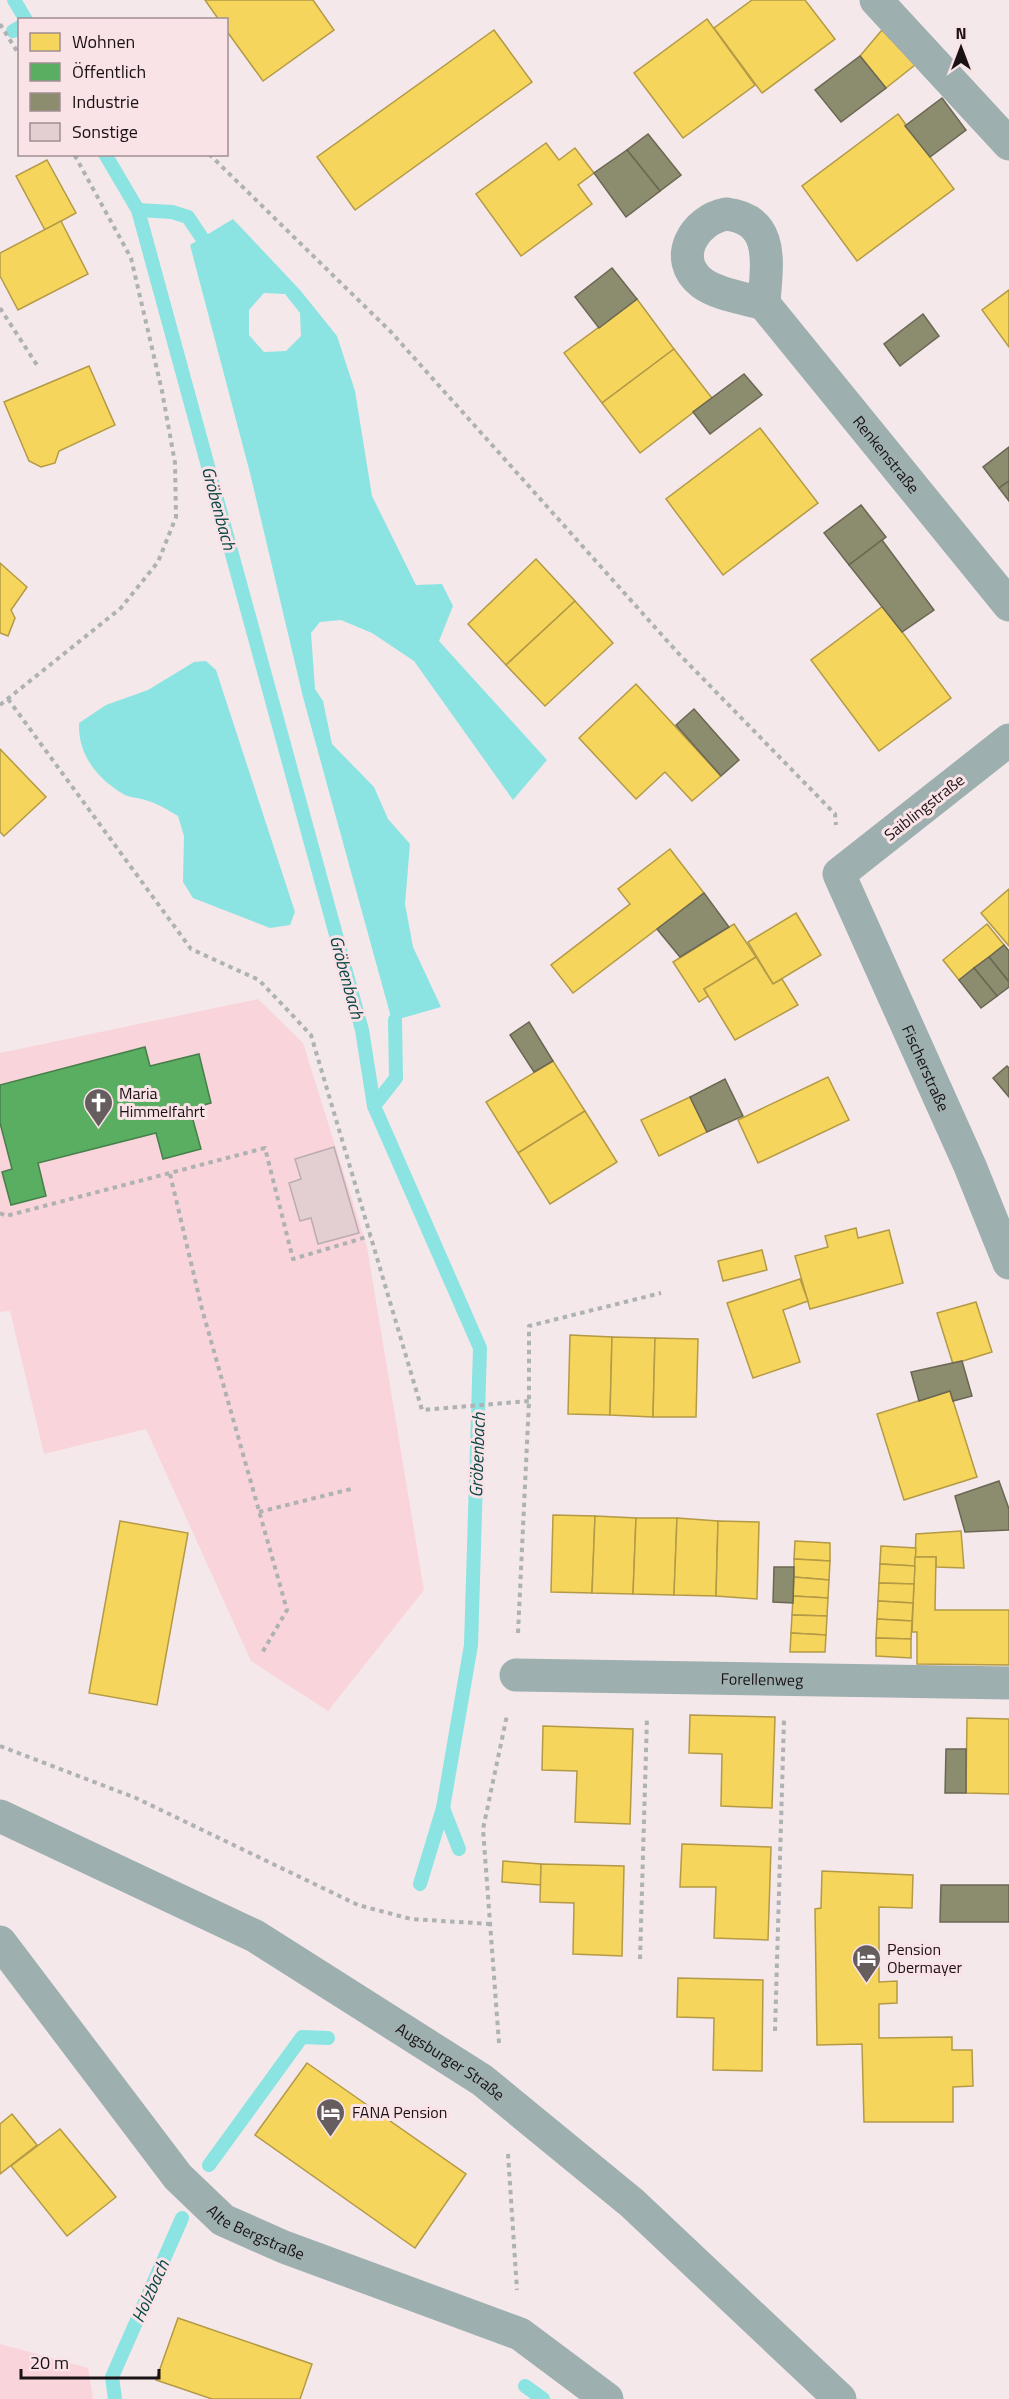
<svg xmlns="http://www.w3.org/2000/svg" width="1009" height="2399" font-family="'Titillium Web',sans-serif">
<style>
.green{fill:#fad4db}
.water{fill:#8be4e2;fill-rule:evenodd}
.homes{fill:#f6d55c;stroke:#b49a46;stroke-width:1.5}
.public{fill:#5aae61;stroke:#477f4a;stroke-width:1.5}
.industry{fill:#8c8c6e;stroke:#6a6753;stroke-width:1.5}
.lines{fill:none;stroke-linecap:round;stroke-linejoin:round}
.stream{stroke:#8be4e2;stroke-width:14}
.building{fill:#e3ced2;stroke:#b8aeb0;stroke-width:1.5}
.path{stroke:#aeb2b3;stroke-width:4;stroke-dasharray:4.5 4.5;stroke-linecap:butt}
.minor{stroke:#9dafae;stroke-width:33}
.labels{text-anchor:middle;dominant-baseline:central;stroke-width:6;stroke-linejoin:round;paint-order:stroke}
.street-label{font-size:16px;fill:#1a1214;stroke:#f9e3e7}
.poi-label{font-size:16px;fill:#1a1214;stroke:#f9e3e7;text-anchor:start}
.water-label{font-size:18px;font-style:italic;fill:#094846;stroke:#f9e3e7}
</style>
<rect width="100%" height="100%" fill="#f4e8ea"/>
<g class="green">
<polygon points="258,999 303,1043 367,1247 424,1590 328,1711 251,1661 146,1429 44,1454 10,1311 0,1312 0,1053"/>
<polygon points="0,2344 88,2368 93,2399 0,2399"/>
</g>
<g class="water">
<path d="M233 219 300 290 337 336 355 391 372 496 416 585 442 584 453 606 439 641 547 760 513 800 414 661 372 633 341 620 320 622 311 633 315 689 323 701 332 744 374 787 388 819 410 844 405 904 413 947 441 1007 392 1021 303 697 250 473 190 245ZM264 293 285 294 300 313 301 336 286 351 264 352 249 335V310Z"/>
<path d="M206 661 216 670 295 912 290 925 270 928 193 898 183 882 184 836 178 816C169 811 159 804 148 801 141 798 132 798 125 795 97 779 78 755 79 723L106 705 148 690 194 662Z"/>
</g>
<g class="homes">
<polygon points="205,0 313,0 334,30 263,81 226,30 226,20 219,20"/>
<polygon points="752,0 805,0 835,39 762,93 714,28"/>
<polygon points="707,19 755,85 683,138 634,73"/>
<polygon points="494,30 532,82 355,210 317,157"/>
<polygon points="882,30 915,65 886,88 860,56"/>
<polygon points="898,114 954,189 857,261 802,186"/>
<polygon points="546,143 559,160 575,148 594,173 578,185 592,204 521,256 476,194"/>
<polygon points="47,160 76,213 45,230 16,176"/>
<polygon points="61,221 88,274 18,310 0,276 0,253"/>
<polygon points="1009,290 1009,347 982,310"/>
<polygon points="637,299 674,349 602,403 564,353"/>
<polygon points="674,349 712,398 640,453 602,403"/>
<polygon points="89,366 115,425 59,451 55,463 41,467 29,461 4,402"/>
<polygon points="760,428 818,503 723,575 666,499"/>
<polygon points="536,559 575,601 506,665 468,624"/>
<polygon points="0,563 27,587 11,610 15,618 8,636 0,633"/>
<polygon points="575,601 613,643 545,706 506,665"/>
<polygon points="883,606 951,698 879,751 811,660"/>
<polygon points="636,684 721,776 692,801 665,772 636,799 579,738"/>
<polygon points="0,749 46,797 4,836 0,832"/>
<polygon points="670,849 704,893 573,993 551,965 630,904 618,889"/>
<polygon points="1009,889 1009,946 981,913"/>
<polygon points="796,913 821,955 773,984 748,942"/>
<polygon points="734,924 756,957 704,989 708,996 699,1002 673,962"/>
<polygon points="987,924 1004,945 959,980 943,960"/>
<polygon points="756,957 773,984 782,979 798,1005 735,1040 704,989"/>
<polygon points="553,1061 585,1111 518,1153 486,1102"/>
<polygon points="828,1077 849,1120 758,1163 738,1120"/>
<polygon points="690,1097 707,1132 659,1156 641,1120"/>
<polygon points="585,1111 617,1162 550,1204 518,1153"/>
<polygon points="856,1228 858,1238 889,1230 903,1283 810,1309 795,1256 828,1247 825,1236"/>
<polygon points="762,1250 767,1270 723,1281 718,1261"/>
<polygon points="800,1279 808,1301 783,1310 800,1362 753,1378 727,1303"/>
<polygon points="976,1302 992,1352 953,1364 937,1313"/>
<polygon points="570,1335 612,1337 610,1415 568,1414"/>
<polygon points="612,1337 655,1338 653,1417 610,1415"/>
<polygon points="655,1338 698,1339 696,1417 653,1417"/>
<polygon points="950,1391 977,1477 904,1500 877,1414"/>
<polygon points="553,1515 595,1516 592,1593 551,1592"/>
<polygon points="595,1516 636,1518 633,1594 592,1593"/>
<polygon points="636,1518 677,1518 674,1595 633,1594"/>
<polygon points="677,1518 718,1521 716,1596 674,1595"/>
<polygon points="120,1521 188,1533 157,1705 89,1693"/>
<polygon points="718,1521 759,1522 757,1599 716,1596"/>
<polygon points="961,1531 964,1568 936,1567 936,1557 915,1557 916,1534"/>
<polygon points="795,1541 830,1543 830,1561 794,1559"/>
<polygon points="881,1546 916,1548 915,1566 880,1564"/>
<polygon points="915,1557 936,1557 935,1610 1009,1610 1009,1665 917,1664 917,1632 912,1632"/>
<polygon points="794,1559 830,1561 829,1580 794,1577"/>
<polygon points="880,1564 915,1566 914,1584 879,1583"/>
<polygon points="794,1577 829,1580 828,1598 793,1596"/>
<polygon points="879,1583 914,1584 913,1603 878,1601"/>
<polygon points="793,1596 828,1598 827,1616 792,1615"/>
<polygon points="878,1601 913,1603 912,1621 877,1619"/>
<polygon points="792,1615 827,1616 826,1635 791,1633"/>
<polygon points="877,1619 912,1621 911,1639 876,1638"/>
<polygon points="791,1633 826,1635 825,1652 790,1652"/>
<polygon points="876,1638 911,1639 911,1658 876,1656"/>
<polygon points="690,1715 775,1717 772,1808 721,1806 722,1754 689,1753"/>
<polygon points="967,1718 1009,1719 1009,1794 966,1793"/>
<polygon points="543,1726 633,1729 630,1824 575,1822 577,1771 542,1770"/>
<polygon points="682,1844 771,1847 768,1940 714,1938 716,1887 680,1887"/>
<polygon points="503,1861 541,1864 541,1885 502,1882"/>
<polygon points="541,1864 624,1866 622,1956 573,1954 574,1903 540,1902"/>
<polygon points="822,1871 913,1875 912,1908 879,1907 879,1982 897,1981 897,2003 879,2004 879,2038 952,2037 952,2050 972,2050 973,2086 953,2087 953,2122 864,2122 862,2044 817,2045 815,1909 821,1908"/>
<polygon points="678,1978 763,1980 762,2071 713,2070 714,2018 677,2017"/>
<polygon points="307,2063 466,2174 415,2248 255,2135"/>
<polygon points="12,2114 37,2145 0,2174 0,2124"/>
<polygon points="60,2129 116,2197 67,2236 11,2166"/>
<polygon points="178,2318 312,2364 300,2399 212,2399 156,2380"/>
</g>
<polygon class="public" points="145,1047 150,1066 199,1054 211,1103 190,1109 201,1149 163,1159 156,1133 38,1163 46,1196 11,1205 2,1172 12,1169 0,1123 0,1085"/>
<g class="industry">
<polygon points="860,56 886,88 841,122 815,90"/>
<polygon points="942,98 966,130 930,157 905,126"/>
<polygon points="648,134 681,175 660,191 627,150"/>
<polygon points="627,150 660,191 626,217 594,173"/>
<polygon points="612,268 637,299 599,328 575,297"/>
<polygon points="923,314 939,336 900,366 884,344"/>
<polygon points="744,374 762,395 710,434 693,412"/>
<polygon points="1009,447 1009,481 999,488 983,467"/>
<polygon points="1009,481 1009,501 999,488"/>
<polygon points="861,505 886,537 849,565 824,533"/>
<polygon points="882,540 934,610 902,632 849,565"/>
<polygon points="694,709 739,760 721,776 676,725"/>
<polygon points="704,893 729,927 680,957 657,929"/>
<polygon points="1004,945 1009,951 1009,982 989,957"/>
<polygon points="989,957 1009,982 1009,987 997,996 974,968"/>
<polygon points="974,968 997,996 981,1008 959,980"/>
<polygon points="529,1022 553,1061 534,1072 510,1035"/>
<polygon points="1007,1066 1009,1068 1009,1097 993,1078"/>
<polygon points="725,1079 743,1116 707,1132 690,1097"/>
<polygon points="962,1361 972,1396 953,1401 950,1391 919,1401 911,1372"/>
<polygon points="999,1481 1009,1509 1009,1530 965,1532 955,1496"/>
<polygon points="774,1567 794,1567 793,1603 773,1602"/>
<polygon points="946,1749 966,1749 966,1793 945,1793"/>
<polygon points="941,1885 1009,1885 1009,1922 940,1922"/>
</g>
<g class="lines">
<g class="stream">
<polyline points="14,0 26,20"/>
<polyline points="13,31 20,27"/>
<polyline points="105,154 138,210 362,1030 374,1106 480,1348 471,1645 443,1808 420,1884"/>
<polyline points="138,210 172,212 188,217 202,238"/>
<polyline points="374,1106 396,1078 395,1020"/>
<polyline points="443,1808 459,1849"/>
<polyline points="209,2165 302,2037 328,2038"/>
<polyline points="525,2386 543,2399"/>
<polyline points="115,2399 112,2377 182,2218"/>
</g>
</g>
<polygon class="building" points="334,1147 359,1233 318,1244 311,1218 300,1221 289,1183 301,1179 295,1159"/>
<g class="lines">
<g class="path">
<polyline points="0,24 20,56"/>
<polyline points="209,154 391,332 678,653 835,814 836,825"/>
<polyline points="0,308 37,365"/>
<polyline points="8,699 191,949 259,980 311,1035 422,1410 529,1401"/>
<polyline points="0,705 121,608 158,562 176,517 175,463 162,391 131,258 74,154"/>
<polyline points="170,1174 202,1309 287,1610 262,1653"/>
<polyline points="0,1213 6,1216 265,1148 293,1259 370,1236"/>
<polyline points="259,1512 355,1488"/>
<polyline points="518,1633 529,1401 529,1326 661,1293"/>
<polyline points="0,1746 136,1798 358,1905 411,1919 491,1924"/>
<polyline points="640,1959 647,1717"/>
<polyline points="775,2031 784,1720"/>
<polyline points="499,2043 483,1829 507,1715"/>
<polyline points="508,2154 517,2290"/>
</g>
<g class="minor">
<polyline points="876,0 1009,144"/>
<path d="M726 214C777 220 766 266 764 304 745 298 718 295 702 283 671 259 694 220 726 214Z"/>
<path id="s1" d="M764 304 1009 605"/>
<path id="s2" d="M1009 740 839 874 970 1166 1009 1263"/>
<path id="s3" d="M516 1675 1009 1683"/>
<path id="s4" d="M0 1816 255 1936 482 2080 632 2203 840 2399"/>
<path id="s5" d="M0 1942 178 2177 223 2220 284 2247 520 2334 607 2399"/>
</g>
</g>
<defs>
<symbol id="church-pin" viewBox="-11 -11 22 30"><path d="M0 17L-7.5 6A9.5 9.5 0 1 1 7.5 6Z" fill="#665d5f" stroke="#f9e3e7"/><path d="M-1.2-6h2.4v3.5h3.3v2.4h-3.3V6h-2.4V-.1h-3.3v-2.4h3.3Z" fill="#fff"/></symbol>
<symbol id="hotel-pin" viewBox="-11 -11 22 30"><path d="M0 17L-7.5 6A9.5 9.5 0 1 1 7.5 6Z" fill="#665d5f" stroke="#f9e3e7"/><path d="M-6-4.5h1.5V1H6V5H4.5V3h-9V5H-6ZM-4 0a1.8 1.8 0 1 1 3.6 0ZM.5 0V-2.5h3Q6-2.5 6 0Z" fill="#fff"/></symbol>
</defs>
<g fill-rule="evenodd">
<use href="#church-pin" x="82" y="1086" width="33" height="45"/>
<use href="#hotel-pin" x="850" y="1942" width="33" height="45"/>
<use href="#hotel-pin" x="314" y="2096" width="33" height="45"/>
</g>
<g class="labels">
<g class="street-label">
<text stroke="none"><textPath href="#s1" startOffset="194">Renkenstraße</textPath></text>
<text transform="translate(924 807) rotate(-38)">Saiblingstraße</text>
<text stroke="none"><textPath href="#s2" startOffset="429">Fischerstraße</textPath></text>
<text stroke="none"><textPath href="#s3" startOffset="246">Forellenweg</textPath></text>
<text stroke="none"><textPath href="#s4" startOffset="514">Augsburger Straße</textPath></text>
<text stroke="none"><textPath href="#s5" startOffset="392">Alte Bergstraße</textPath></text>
</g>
<g class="poi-label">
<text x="119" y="1093">Maria<tspan x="119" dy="18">Himmelfahrt</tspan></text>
<text x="887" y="1949">Pension<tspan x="887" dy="18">Obermayer</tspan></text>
<text x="352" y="2112">FANA Pension</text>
</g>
<g class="water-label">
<text transform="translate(219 508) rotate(75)">Gröbenbach</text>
<text transform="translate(347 977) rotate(75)">Gröbenbach</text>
<text transform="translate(477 1455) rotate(-88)">Gröbenbach</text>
<text transform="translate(150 2291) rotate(-66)">Holzbach</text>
</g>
</g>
<rect x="18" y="18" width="210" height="138" fill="#f9e3e7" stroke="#a08f93" stroke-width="1.5"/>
<rect x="30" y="33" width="30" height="18" fill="#f6d55c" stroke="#a08f93" stroke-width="1.5"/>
<text x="72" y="48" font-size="18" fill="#1a1214">Wohnen</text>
<rect x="30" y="63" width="30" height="18" fill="#5aae61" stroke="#a08f93" stroke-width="1.5"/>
<text x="72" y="78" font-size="18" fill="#1a1214">Öffentlich</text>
<rect x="30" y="93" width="30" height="18" fill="#8c8c6e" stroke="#a08f93" stroke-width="1.5"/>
<text x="72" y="108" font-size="18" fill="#1a1214">Industrie</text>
<rect x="30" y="123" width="30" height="18" fill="#e3ced2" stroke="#a08f93" stroke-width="1.5"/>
<text x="72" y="138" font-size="18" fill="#1a1214">Sonstige</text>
<g transform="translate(961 48)" stroke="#f9e3e7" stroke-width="4.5" paint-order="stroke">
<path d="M0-4.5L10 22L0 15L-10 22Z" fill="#1a1214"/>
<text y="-9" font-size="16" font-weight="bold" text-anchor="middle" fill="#1a1214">N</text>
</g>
<path d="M21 2369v9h138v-9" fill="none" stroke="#1a1214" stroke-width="3"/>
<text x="30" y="2369" font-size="18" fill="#1a1214" stroke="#f9e3e7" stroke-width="4.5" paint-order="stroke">20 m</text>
</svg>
